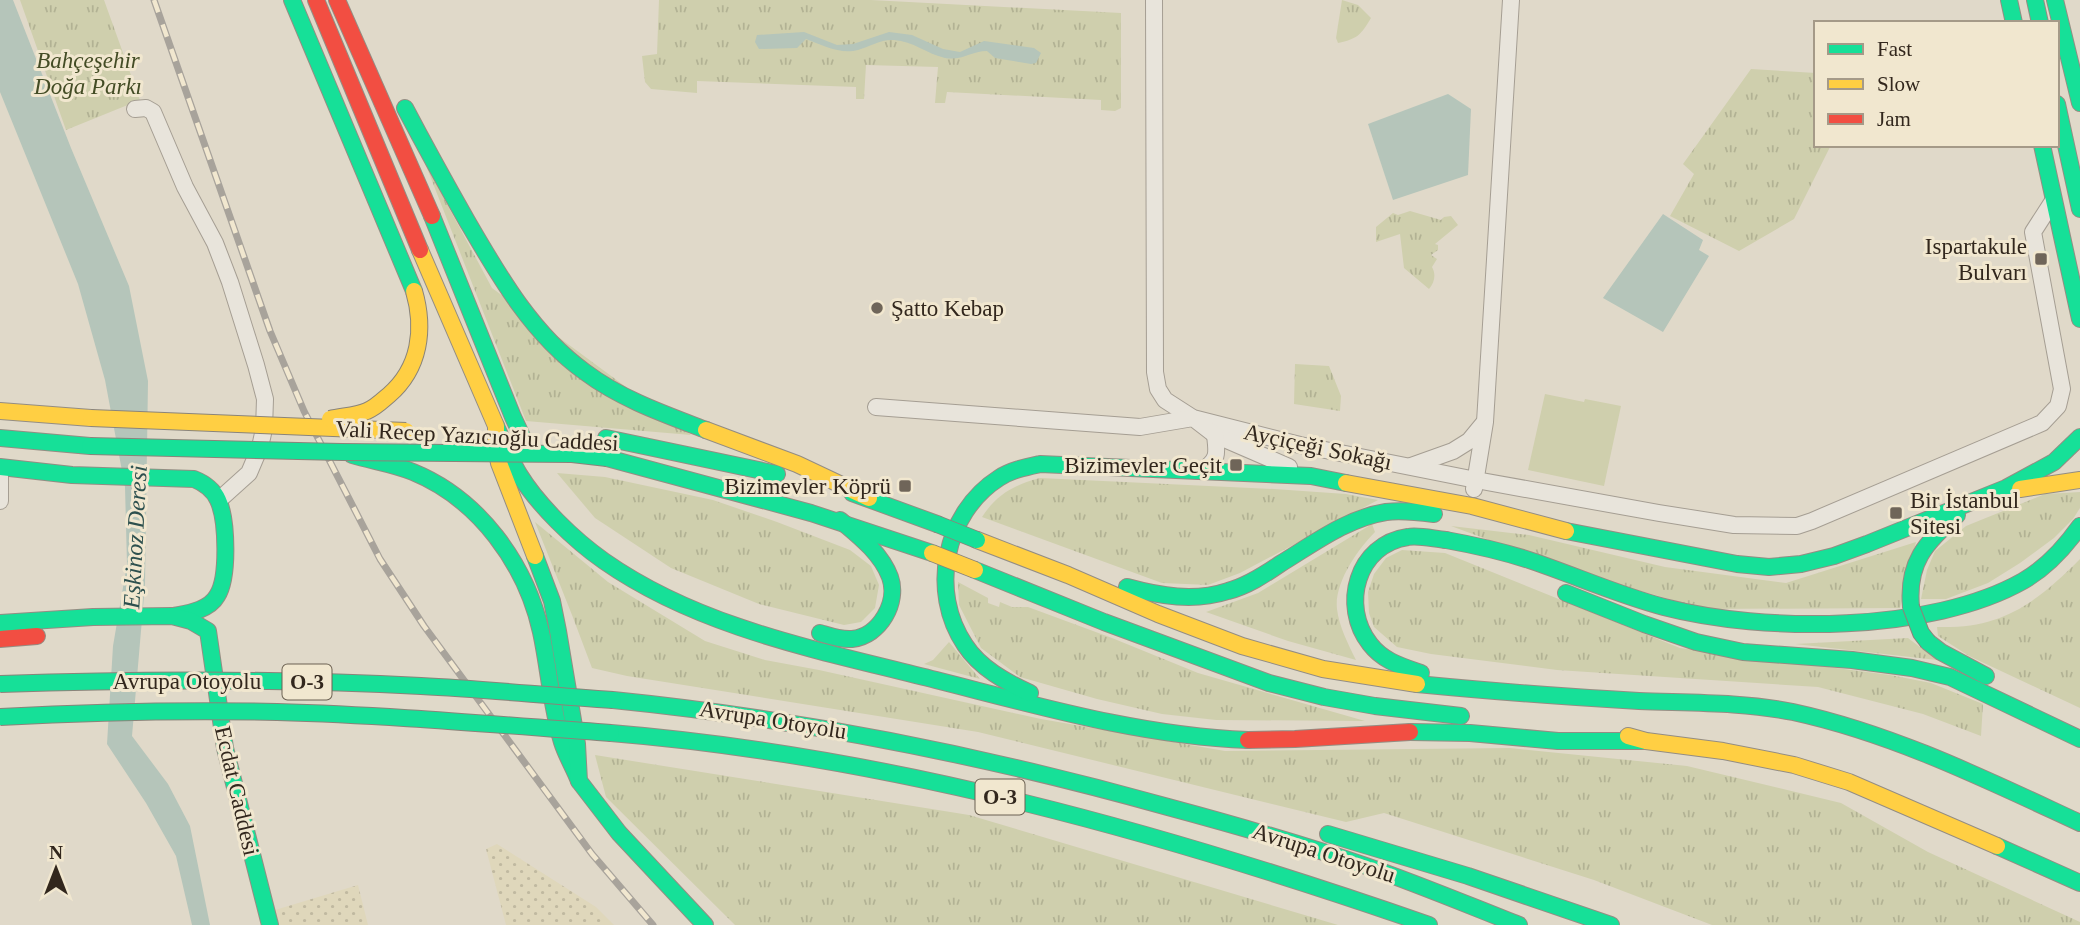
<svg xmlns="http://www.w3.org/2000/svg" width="2080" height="925" font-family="'Times New Roman',serif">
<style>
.farmland{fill:url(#farmland-dots)}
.grass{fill:url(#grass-tufts)}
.pitch{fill:#cfcfad}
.water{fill:#b5c5ba}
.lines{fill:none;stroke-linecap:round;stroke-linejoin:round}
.street-casing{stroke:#a59e93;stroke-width:18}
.fast-casing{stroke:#948d83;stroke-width:18}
.slow-casing{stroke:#948d83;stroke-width:18}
.jam-casing{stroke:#948d83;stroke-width:18}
.street{stroke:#e8e4db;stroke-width:16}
.fast{stroke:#16e098;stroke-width:16}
.slow{stroke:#ffcf43;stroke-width:16}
.jam{stroke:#f24e42;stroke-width:16}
.rail-casing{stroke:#a8a39b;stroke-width:7}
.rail{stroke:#f1e7cf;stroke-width:4.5;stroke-dasharray:13;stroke-linecap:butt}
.fast-bridge-casing{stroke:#8a847a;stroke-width:18;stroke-linecap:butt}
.slow-bridge-casing{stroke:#8a847a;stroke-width:18;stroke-linecap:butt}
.fast-bridge{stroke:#16e098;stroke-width:16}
.slow-bridge{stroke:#ffcf43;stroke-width:16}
.poi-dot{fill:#6f6559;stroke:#f1e7cf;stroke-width:2.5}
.labels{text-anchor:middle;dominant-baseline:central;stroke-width:6;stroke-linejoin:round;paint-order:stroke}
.shield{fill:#f1e7cf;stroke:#6b6152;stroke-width:2}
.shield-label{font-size:21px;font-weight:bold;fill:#32271d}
.park-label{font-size:23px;font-style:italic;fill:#434c25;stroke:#f1e7cf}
.poi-label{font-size:23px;fill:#32271d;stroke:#f1e7cf;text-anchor:end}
.street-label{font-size:23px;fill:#32271d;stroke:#f1e7cf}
.water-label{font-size:24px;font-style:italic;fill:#2d504e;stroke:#f1e7cf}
</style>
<defs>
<pattern id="farmland-dots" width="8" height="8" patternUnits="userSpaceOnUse" patternTransform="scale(1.75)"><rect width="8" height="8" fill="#dfd7bb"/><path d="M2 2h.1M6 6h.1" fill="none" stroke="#c0b9a0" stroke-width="1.8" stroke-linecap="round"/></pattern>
<pattern id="grass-tufts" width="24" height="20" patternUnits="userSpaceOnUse" patternTransform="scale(1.75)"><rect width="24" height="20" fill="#cfcfad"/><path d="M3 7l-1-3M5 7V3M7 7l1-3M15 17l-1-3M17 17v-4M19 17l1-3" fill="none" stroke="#b2b294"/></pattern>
</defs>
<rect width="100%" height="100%" fill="#e0d9c9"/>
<g class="farmland">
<polygon points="497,844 596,907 614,925 506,925 486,849"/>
<polygon points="358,885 368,925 279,925 275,910"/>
</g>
<g class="grass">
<polygon points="20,0 104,0 140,100 66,130"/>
<polygon points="659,0 871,0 1121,13 1121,108 1115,111 1101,110 1101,100 947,92 945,103 935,103 938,67 866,65 864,99 856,99 856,87 697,81 697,93 651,89 645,82 642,56 657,54"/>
<path d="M1342 0 1358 5 1371 18C1361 35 1357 39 1338 43L1336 38Z"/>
<polygon points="1751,69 1816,73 1816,145 1831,145 1794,219 1739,251 1670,216 1694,174 1683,164"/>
<polygon points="425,163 492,288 691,435 526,421"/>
<path d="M1410 211 1441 220 1444 217 1451 216 1458 225 1435 244 1438 245V250L1431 255 1437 259 1432 267C1436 274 1435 282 1429 289L1404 268 1400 234 1376 242V227L1393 213 1398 215Z"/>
<polygon points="1295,364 1329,366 1341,396 1340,411 1294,404"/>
<polygon points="557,473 605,477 713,500 777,522 850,550 871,566 879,585 875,608 861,622 844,625 759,604 671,568 595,518"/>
<path d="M1040 478 1274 489 1346 494 1378 500 1240 573 1208 585 1162 583 982 517C997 494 1014 485 1040 478Z"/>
<polygon points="2080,492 2080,508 2073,519 2054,538 2020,563 1988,583 1946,599 1921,599 1927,570 1935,551 1966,526 2045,494"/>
<polygon points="535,522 608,582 705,641 765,660 819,670 1041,719 1225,751 1510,748 1687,766 1841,803 1928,852 2080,922 2080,925 1712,925 1594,880 1384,813 1346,822 978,732 627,676 592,668 572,615"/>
<path d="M1372 524 1375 532C1358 549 1334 583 1337 609 1339 626 1348 644 1356 660L1288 641 1206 612 1258 593Z"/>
<polygon points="1451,526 1529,535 1665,567 1786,583 1916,542 1900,608 1705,609 1584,575"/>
<polygon points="1402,550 1445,553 1680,648 1890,675 1931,683 1983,704 1981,736 1923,714 1818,687 1557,670 1431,654 1397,647 1374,627 1369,613 1368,592 1374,574 1386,558"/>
<path d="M2080 559V708L1969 656 1938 636 1937 627C2002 629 2036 603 2080 559Z"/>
<polygon points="958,582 988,598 988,603 999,607 1000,602 1012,607 1028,607 1112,638 1198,673 1365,721 1216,720 1162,714 1097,699 1020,677 981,648 959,605"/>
<polygon points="1908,638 1937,660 1795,644"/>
<polygon points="949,642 980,679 924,664 933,660"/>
<polygon points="595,755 969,815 1338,925 735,925 606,797"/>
</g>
<polygon class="pitch" points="1545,394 1584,402 1585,399 1621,406 1604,486 1528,470"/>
<g class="water">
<polygon points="0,0 13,0 71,148 129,286 148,381 145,584 132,736 168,784 190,826 210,925 192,925 176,856 146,803 107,744 113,646 127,564 125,487 105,380 78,284 0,92"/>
<path d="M804 32 837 45 853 44 889 32 912 35 943 49 960 52 984 41 1034 48 1041 53 1036 63 1031 64 995 58 987 51C971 51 962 61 945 58 927 54 913 41 894 40 881 39 871 46 858 50 841 55 822 45 806 39L797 48 759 49 755 42 757 35Z"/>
<polygon points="1448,94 1471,109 1468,175 1393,200 1368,124"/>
<polygon points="1663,214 1703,240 1699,250 1709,256 1663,332 1603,298"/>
</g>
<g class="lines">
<defs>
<g id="street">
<polyline points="1154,0 1155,372 1158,389 1165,400 1193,418 1300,445 1476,480 1659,513 1734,525 1797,526 1812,521 2042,423 2058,406 2062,389 2033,232 2053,201"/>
<polyline points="135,109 146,108 153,112 185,187 215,243 230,282 256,365 265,399 264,429 260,447 249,473 219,500"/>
<polyline points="876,407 1140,427 1193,418 1215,435 1289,467"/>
<polyline points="1411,466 1453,451 1469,441 1483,424"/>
<path d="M1203 470C1219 459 1217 453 1215 435"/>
<polyline points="0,474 0,501"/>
<polyline points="1474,489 1485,422 1511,0"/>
</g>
<g id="fast">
<polyline points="292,0 414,291"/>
<polyline points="2009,0 2014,23"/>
<polyline points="2035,0 2040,23"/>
<polyline points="2055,0 2080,103"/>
<polyline points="2057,104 2080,209"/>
<path d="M405 108C425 146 446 184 467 221 499 276 532 334 585 372 621 399 664 414 706 430"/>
<polyline points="2042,145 2080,319"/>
<polyline points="432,216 513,417 527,447"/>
<path d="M496 426C503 442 510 459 519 474 538 505 574 540 604 561 701 629 823 651 936 680 1039 706 1141 736 1248 740"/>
<polyline points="0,438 90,446"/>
<polyline points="606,438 777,474"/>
<path d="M352 455C372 461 394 464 413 472 479 499 526 564 541 632 549 669 551 706 562 742 566 755 574 768 579 781"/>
<polyline points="607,458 811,513 932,553"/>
<path d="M0 467 72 475 194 479C204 483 213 489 218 500 227 519 229 578 217 596 209 610 189 613 174 616"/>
<polyline points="852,493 937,524"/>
<polyline points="1566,531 1737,564 1769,567 1801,564 1834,556 1867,544 2006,488 2054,462 2080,437"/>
<path d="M1446 540C1474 545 1501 551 1529 560 1574 575 1618 595 1664 607 1764 633 1931 633 2023 581 2046 568 2065 547 2080 526"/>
<polyline points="535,556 552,601 558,631 577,744 579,781 619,833 705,925"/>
<polyline points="975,570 1104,622 1269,683 1324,697 1375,706 1461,716"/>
<path d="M1127 587C1160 596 1194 602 1228 591 1247 586 1264 575 1280 564 1313 544 1347 518 1386 512 1402 510 1418 512 1434 514"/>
<polyline points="1566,593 1644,624 1696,642 1743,652 1852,660 1912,668 1950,677 2080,739"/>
<path d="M1911 607C1907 562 1925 544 1957 515"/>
<polyline points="0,623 93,617 172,616 191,621 208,631 225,748 270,925"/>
<path d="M820 633C830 636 841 640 852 639 880 636 899 602 890 577 881 553 859 536 840 520"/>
<polyline points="1928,642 1941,652 1986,676"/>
<path d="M1421 673C1401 666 1383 661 1370 644 1340 606 1357 544 1408 537 1419 535 1434 539 1446 540"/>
<path d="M1417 684C1490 691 1565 697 1639 701 1690 703 1743 702 1793 712 1894 734 1987 780 2080 823"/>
<path d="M1030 693C1006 682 980 668 965 645 929 592 944 513 999 478 1011 470 1026 467 1040 464L1311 476 1346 483"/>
<path d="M613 700C802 719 986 756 1168 807 1235 825 1301 844 1366 866 1418 884 1468 905 1519 925"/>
<polyline points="1410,732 1470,733 1558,741 1646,741"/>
<path d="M611 733C891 756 1164 833 1429 925"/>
<polyline points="1328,834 1468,876 1611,925"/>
<polyline points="1997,846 2080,883"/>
</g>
<g id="slow">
<polyline points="420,250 496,426 496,448 499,463 535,556"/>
<polyline points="0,411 91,418"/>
<polyline points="706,430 797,464 869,498"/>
<polyline points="1346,483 1472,506 1566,531"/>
<polyline points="2020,489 2080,480"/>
<polyline points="977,540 1068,575 1158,614 1242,646 1323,669 1417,684"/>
<polyline points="1628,736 1646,741 1723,751 1794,765 1849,782 1997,846"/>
</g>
<g id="jam">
<polyline points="316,0 420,250"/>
<polyline points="337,0 432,216"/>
<polyline points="0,639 37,636"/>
<polyline points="1248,740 1295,739 1410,732"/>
</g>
</defs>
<use href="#street" class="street-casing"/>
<use href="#fast" class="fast-casing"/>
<use href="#slow" class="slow-casing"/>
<use href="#jam" class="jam-casing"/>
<use href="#street" class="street"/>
<use href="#fast" class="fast"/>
<use href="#slow" class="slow"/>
<use href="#jam" class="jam"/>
<defs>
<polyline id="rail" points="154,0 270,331 304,411 380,559 424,626 592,854 653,925"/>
</defs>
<use href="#rail" class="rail-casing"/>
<use href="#rail" class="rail"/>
<defs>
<g id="fast-bridge">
<polyline points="90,446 342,452 572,454 607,458"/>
<polyline points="937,524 977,540"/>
<polyline points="1911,607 1921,633 1928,642"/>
<path d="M0 684C141 679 281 679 421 686 485 689 549 696 613 700"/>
<path d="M0 717C92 712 184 710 277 712 388 715 500 725 611 733"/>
</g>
<g id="slow-bridge">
<polyline points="91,418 406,431"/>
<path d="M330 419C342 416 356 416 367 411 375 408 382 401 389 395 420 368 425 329 414 291"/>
<polyline points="932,553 975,570"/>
</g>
</defs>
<use href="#fast-bridge" class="fast-bridge-casing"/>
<use href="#slow-bridge" class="slow-bridge-casing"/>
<use href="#fast-bridge" class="fast-bridge"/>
<use href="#slow-bridge" class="slow-bridge"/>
</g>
<g class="poi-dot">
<rect x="2034" y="252" width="14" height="14" rx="3.5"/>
<circle cx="877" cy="308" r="7"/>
<rect x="1229" y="458" width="14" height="14" rx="3.5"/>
<rect x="898" y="479" width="14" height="14" rx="3.5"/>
<rect x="1889" y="506" width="14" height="14" rx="3.5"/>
</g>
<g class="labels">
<g class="shield">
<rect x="282.5" y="664.5" width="49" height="35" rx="5"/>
<rect x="975.5" y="779.5" width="49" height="35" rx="5"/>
</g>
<g class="shield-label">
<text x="307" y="682">O-3</text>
<text x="1000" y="797">O-3</text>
</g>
<g class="park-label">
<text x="88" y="60">Bahçeşehir<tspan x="88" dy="26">Doğa Parkı</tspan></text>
</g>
<g class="poi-label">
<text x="2027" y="246">Ispartakule<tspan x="2027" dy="26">Bulvarı</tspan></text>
<text x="891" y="308" text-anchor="start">Şatto Kebap</text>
<text x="1222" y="465">Bizimevler Geçit</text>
<text x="891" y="486">Bizimevler Köprü</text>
<text x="1910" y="500" text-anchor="start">Bir İstanbul<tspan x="1910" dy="26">Sitesi</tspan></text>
</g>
<g class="street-label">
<text transform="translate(477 436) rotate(3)">Vali Recep Yazıcıoğlu Caddesi</text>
<text transform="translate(1318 447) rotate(12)">Ayçiçeği Sokağı</text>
<text x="187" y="681">Avrupa Otoyolu</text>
<text transform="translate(773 720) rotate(9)">Avrupa Otoyolu</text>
<text transform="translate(237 791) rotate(77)">Ecdat Caddesi</text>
<text transform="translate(1324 853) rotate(18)">Avrupa Otoyolu</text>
</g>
<g class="water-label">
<text transform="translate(135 537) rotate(-87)">Eşkinoz Deresi</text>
</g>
</g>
<rect x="1814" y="21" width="245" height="126" fill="#f1e7cf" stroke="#a59a88" stroke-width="2"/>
<rect x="1828" y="44" width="35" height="10" fill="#16e098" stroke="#a59a88" stroke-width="2"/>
<text x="1877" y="56" font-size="21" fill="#32271d">Fast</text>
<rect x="1828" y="79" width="35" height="10" fill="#ffcf43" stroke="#a59a88" stroke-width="2"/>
<text x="1877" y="91" font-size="21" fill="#32271d">Slow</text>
<rect x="1828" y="114" width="35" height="10" fill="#f24e42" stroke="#a59a88" stroke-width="2"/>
<text x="1877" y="126" font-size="21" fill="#32271d">Jam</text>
<g transform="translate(56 869)" stroke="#f1e7cf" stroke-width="5" paint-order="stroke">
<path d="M0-5L12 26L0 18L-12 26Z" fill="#32271d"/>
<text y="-10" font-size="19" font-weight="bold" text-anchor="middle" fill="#32271d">N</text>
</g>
</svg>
